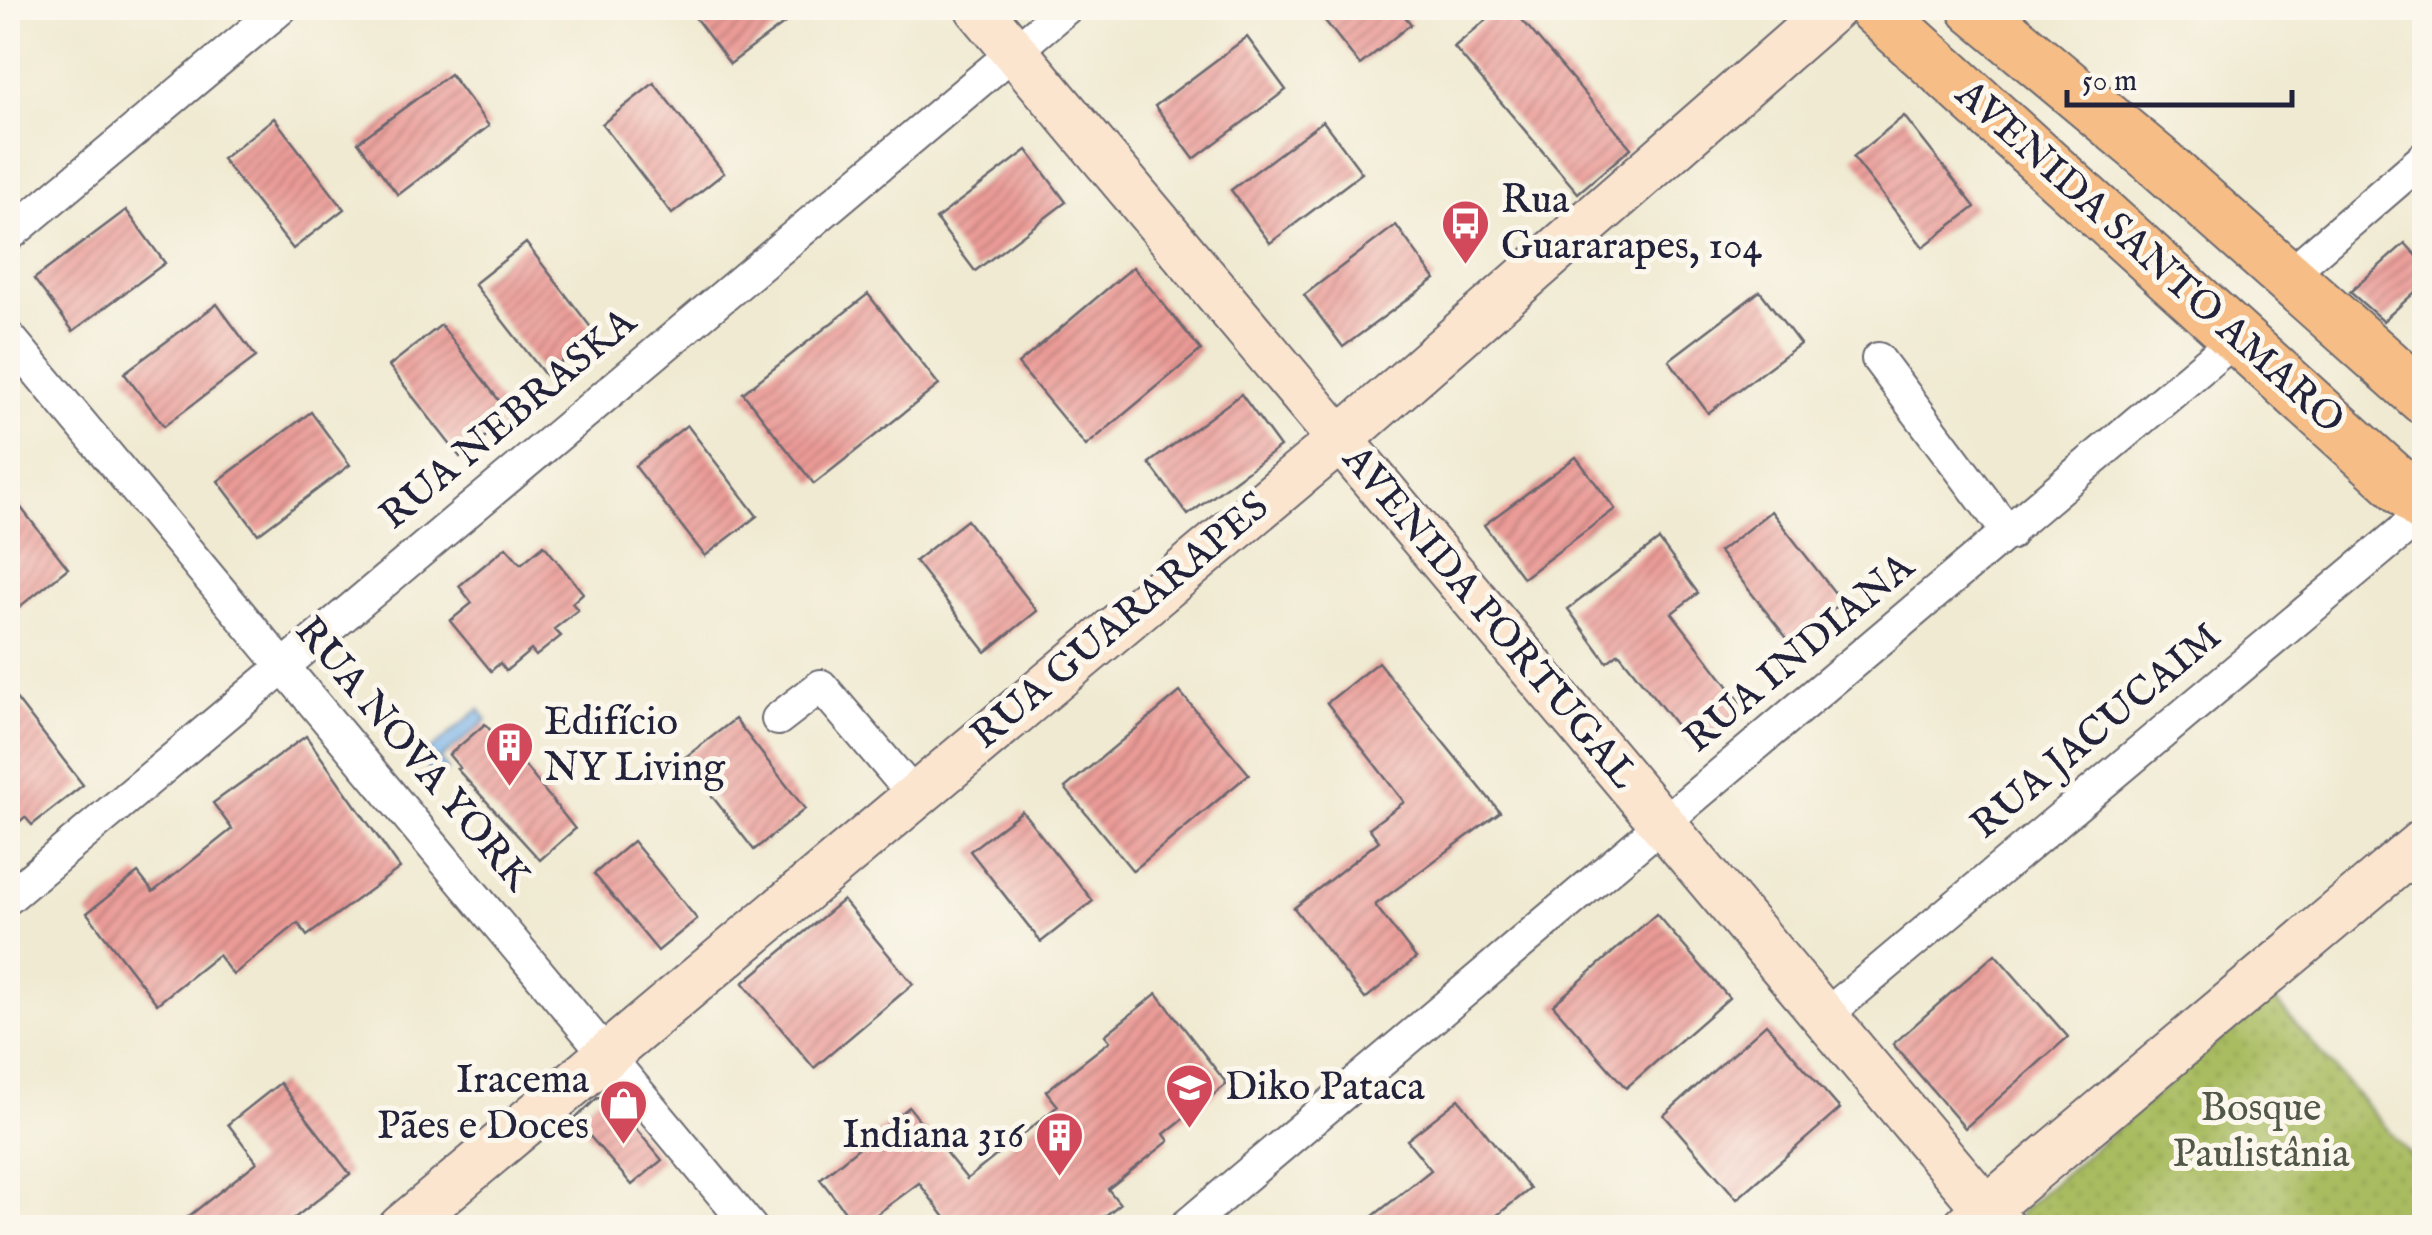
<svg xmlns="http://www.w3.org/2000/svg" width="2432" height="1235" font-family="'IM FELL English',serif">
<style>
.park{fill:url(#park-dots);stroke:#666f4e;stroke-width:2.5}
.water{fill:#76b1e7;stroke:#4c6a91;stroke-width:2.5}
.building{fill:url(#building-hatch)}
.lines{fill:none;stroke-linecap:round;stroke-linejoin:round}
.street-casing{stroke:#6a6870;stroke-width:36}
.secondary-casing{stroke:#6a6870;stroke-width:49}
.primary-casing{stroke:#6a6870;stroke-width:56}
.street{stroke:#fff;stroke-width:32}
.secondary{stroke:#fbe5cf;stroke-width:45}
.primary{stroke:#f6be86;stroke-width:52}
.labels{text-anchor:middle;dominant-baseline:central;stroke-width:10;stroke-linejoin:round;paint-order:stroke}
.poi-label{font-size:40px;fill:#22223b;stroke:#fbf7ec;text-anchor:start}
.street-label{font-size:40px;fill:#22223b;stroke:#fbf7ec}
.park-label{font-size:40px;fill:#515848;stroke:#fbf7ec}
</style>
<defs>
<pattern id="park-dots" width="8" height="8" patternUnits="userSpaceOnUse" patternTransform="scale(2.5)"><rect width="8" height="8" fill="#a9bc60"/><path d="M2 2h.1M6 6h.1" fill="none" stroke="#91a154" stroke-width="1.8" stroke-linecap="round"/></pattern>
<pattern id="building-hatch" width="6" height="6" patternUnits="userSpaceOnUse" patternTransform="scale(2.5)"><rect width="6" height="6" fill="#eb9b97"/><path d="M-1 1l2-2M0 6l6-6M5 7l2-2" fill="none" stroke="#be7e7c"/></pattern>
</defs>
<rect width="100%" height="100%" fill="#fbf7ec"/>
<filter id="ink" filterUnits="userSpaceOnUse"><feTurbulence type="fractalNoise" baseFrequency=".01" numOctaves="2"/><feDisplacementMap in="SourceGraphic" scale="20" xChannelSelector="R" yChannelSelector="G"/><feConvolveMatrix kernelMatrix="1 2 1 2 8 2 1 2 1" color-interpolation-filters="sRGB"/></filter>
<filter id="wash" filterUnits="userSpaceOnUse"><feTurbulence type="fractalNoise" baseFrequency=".0048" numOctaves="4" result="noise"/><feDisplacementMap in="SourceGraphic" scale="40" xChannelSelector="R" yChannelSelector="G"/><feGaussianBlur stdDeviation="2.25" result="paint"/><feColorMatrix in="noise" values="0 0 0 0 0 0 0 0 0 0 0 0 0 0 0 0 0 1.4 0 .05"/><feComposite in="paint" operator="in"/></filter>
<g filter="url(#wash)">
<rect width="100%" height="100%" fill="#f0ead2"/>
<polygon class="park" points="2271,996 2424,1171 2424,1227 2030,1228 2018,1214"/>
<polygon class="water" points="479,709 487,720 440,759 448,770 437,779 420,759"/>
<g id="blocks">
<g class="building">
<polygon points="688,8 805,8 730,64"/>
<polygon points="1315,8 1398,8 1411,24 1360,65"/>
<polygon points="1500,8 1512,8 1631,148 1578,193 1454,47"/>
<polygon points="1247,37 1286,90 1194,159 1155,106"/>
<polygon points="450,74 489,126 398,195 358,142"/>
<polygon points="654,83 724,173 672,214 602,124"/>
<polygon points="1904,116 1975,207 1923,247 1853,157"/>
<polygon points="274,118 344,209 293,249 222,159"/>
<polygon points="1323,121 1362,173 1270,243 1231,190"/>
<polygon points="1027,150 1066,202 975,271 936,219"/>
<polygon points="126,210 165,263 73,331 34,279"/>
<polygon points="1396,225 1435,279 1343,347 1304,295"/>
<polygon points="526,243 596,334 545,375 474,284"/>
<polygon points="2405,243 2424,264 2424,284 2383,321 2350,292"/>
<polygon points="1133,267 1201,350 1086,446 1018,364"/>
<polygon points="1760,291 1800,344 1708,413 1669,360"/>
<polygon points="868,294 939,385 814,484 743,393"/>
<polygon points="217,304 256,357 164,426 124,373"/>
<polygon points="441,325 511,416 460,457 389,366"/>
<polygon points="1241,394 1280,447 1188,515 1149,463"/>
<polygon points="311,412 350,465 258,534 218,481"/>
<polygon points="687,425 757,516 705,556 635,466"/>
<polygon points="1576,457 1615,509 1523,578 1484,525"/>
<polygon points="8,491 68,568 8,616"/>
<polygon points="1771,511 1842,602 1790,642 1719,552"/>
<polygon points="967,520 1037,611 986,652 915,561"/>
<polygon points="1659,540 1698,593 1672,613 1749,713 1698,753 1619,653 1607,662 1568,609"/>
<polygon points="544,545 583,593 572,603 578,610 554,629 561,636 536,656 531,650 506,671 500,663 491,671 450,621 472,603 459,586 506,547 521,564"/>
<polygon points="1378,662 1500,812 1375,905 1416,958 1365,999 1294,908 1379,841 1369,828 1404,802 1327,703"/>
<polygon points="8,688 83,785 32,825 25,817 8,831"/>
<polygon points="1180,692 1249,774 1133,871 1065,788"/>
<polygon points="735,719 805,809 754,850 683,759"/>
<polygon points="485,724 503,745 506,742 575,829 540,860 457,769 460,768 449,755"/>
<polygon points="306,736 400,868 307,936 298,923 233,975 218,955 157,1004 87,913 138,873 153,892 232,829 213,803"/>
<polygon points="1022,811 1093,901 1041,942 970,851"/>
<polygon points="633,841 697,919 658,951 594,874"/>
<polygon points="843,900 913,984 814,1068 743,983"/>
<polygon points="1656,914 1729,998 1626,1088 1553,1005"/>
<polygon points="1995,954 2068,1037 1965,1128 1893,1044"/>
<polygon points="1157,993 1227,1084 1164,1134 1169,1141 1108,1189 1120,1204 1090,1228 953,1228 919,1183 858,1228 820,1179 909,1107 967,1179 1058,1106 1046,1091 1110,1041 1105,1035"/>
<polygon points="1766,1024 1840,1109 1737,1199 1664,1115"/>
<polygon points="280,1083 350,1174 282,1228 174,1228 257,1162 228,1124"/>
<polygon points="597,1098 611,1099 662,1160 632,1185 575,1119"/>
<polygon points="1459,1099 1530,1189 1481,1228 1358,1228 1431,1170 1407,1140"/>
</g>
</g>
</g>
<g filter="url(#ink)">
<use href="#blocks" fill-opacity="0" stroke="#6a6870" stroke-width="2.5"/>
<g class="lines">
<defs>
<g id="street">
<polyline points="8,236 281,8"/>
<polyline points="2286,277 2424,158"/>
<polyline points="8,336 751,1228"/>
<polyline points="1878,359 2009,534"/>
<polyline points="778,719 821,686 914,795"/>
<polyline points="8,898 1066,8"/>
<polyline points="1825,1016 2424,513"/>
<polyline points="1184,1228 2238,337"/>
</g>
<g id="secondary">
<polyline points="978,8 2002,1228"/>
<polyline points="1966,1226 2424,841"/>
<polyline points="401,1228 1340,440 1833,8"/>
</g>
<g id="primary">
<polyline points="1874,8 2424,507"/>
<polyline points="1974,8 2155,159 2424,398"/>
</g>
</defs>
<use href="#street" class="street-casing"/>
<use href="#secondary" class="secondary-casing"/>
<use href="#primary" class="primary-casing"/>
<use href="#street" class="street"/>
<use href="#secondary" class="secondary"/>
<use href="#primary" class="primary"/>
</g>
</g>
<defs>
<symbol id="bus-pin" viewBox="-11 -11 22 30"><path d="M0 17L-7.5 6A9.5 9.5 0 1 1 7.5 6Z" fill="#d1495b" stroke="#fbf7ec"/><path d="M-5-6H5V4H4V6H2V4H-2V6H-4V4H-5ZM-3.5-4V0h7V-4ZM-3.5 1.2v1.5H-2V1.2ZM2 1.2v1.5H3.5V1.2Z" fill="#fff"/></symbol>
<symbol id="building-pin" viewBox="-11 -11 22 30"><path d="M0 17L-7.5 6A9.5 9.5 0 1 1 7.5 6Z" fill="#d1495b" stroke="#fbf7ec"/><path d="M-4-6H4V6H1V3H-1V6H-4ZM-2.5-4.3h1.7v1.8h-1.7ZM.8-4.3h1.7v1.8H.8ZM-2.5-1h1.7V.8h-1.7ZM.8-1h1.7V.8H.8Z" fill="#fff"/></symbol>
<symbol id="school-pin" viewBox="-11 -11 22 30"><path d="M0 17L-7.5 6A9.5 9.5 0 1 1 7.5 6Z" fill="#d1495b" stroke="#fbf7ec"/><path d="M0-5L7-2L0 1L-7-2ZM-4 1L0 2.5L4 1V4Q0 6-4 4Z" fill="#fff"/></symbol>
<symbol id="shop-pin" viewBox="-11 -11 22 30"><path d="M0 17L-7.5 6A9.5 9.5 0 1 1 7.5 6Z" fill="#d1495b" stroke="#fbf7ec"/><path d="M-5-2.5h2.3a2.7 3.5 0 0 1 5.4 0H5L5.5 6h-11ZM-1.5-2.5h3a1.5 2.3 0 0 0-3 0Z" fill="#fff"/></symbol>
</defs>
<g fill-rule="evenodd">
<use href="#bus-pin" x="1438" y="196" width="55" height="75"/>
<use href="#building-pin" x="482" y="718" width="55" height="75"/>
<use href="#school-pin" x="1162" y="1060" width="55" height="75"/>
<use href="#shop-pin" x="596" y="1076" width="55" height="75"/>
<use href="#building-pin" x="1032" y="1108" width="55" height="75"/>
</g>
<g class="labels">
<g class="poi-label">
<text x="1501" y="201">Rua<tspan x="1501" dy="46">Guararapes, 104</tspan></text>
<text x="544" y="723">Edifício<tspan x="544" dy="46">NY Living</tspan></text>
<text x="589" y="1081" text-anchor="end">Iracema<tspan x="589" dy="46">Pães e Doces</tspan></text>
<text x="1225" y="1088">Diko Pataca</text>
<text x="1024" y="1136" text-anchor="end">Indiana 316</text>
</g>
<g class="street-label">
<text transform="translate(2149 258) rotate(42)">AVENIDA SANTO AMARO</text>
<text transform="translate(509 420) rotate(-40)">RUA NEBRASKA</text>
<text transform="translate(1489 618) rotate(50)">AVENIDA PORTUGAL</text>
<text transform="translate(1121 622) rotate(-40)">RUA GUARARAPES</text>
<text transform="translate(1800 654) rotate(-40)">RUA INDIANA</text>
<text transform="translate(2097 732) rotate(-40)">RUA JACUCAIM</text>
<text transform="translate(412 755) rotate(50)">RUA NOVA YORK</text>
</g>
<g class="park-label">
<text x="2261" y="1109">Bosque<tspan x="2261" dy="46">Paulistânia</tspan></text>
</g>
</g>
<rect width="2432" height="1235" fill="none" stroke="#fbf7ec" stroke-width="40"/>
<path d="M2067 90v15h225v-15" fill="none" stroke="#22223b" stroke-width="5"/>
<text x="2082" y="90" font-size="30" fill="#22223b" stroke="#fbf7ec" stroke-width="8" paint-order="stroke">50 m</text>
</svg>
